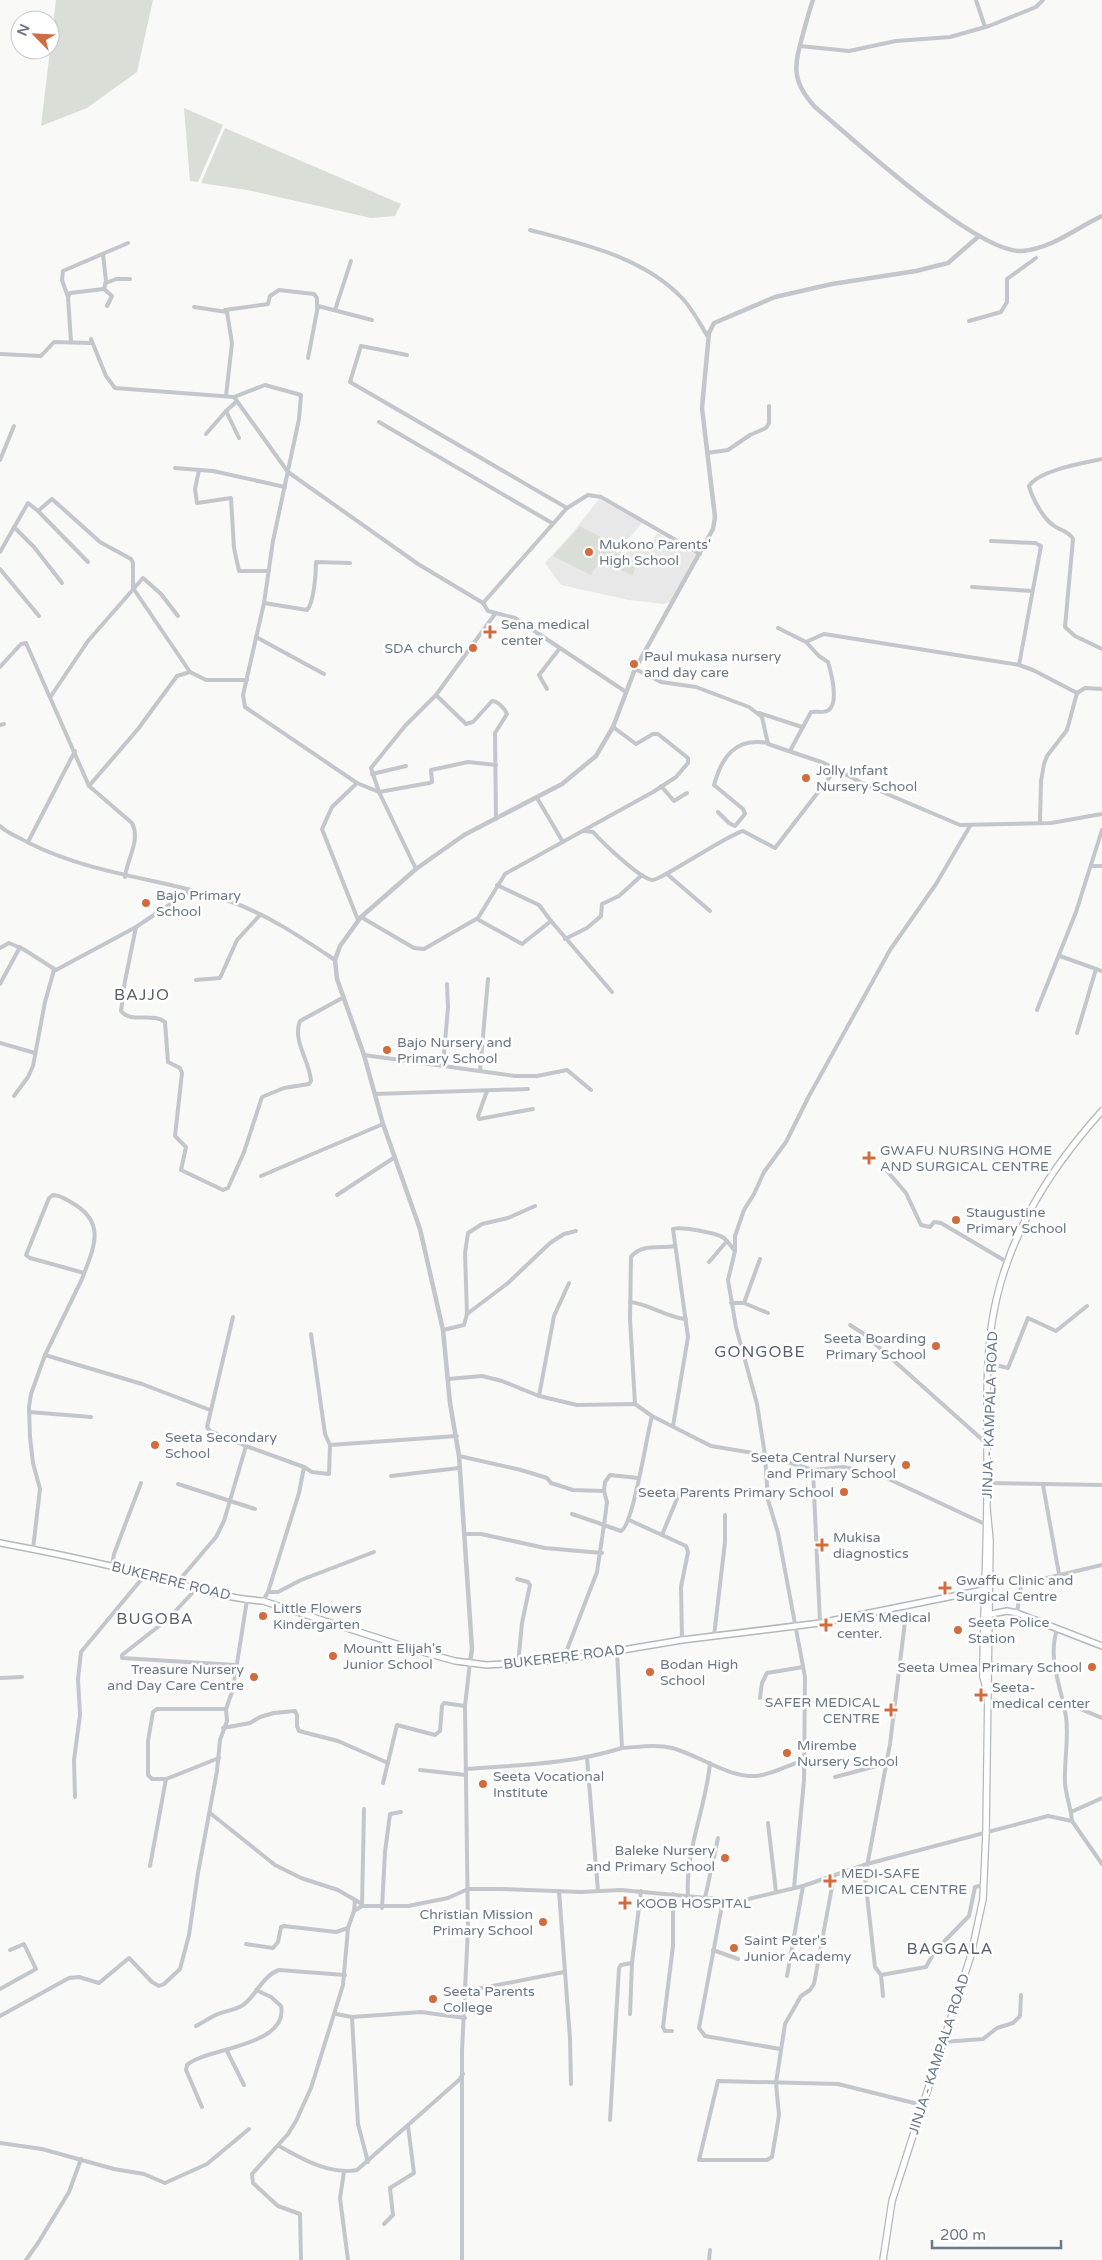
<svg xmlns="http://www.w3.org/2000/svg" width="1102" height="2260" font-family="'Varela Round',sans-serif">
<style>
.built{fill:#e7e8e7}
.green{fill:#d9ded7}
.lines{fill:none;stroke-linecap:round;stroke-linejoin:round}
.secondary-casing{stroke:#b3b8bd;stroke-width:8}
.trunk-casing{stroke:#b4b8bb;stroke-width:8}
.minor{stroke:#c3c6ca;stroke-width:4}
.tertiary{stroke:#c3c6ca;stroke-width:4.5}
.secondary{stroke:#fff;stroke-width:5}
.trunk{stroke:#fff;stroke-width:5.5}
.poi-dot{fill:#d26c3e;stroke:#fff;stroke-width:2}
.labels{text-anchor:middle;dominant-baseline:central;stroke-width:5;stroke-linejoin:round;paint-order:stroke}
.poi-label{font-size:14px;fill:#6b7885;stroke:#fff;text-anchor:start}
.street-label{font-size:14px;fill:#6b7885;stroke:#fff}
.quarter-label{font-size:16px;letter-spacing:1px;fill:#58616b;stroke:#fff}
</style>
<rect width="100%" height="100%" fill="#f9f9f7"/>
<polygon class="built" points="599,499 642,523 619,550 626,553 629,546 648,551 657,533 697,555 670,602 664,604 629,600 561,585 545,563 574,531"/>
<g class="green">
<polygon points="56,0 153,0 137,72 87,108 41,126"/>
<polygon points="184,108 223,125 198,182 190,181"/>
<polygon points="225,128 401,204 395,216 371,218 247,190 201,183"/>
<polygon points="580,526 613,544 616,548 604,563 601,559 591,575 553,556"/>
<polygon points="615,553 637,561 633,575 610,566"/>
</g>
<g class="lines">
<defs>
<g id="secondary">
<path d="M0 1543C48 1552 96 1562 143 1574 183 1585 222 1598 263 1601L412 1649 455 1661 487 1665 563 1660 682 1640 820 1623 988 1589"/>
<polyline points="986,1615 1007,1611 1017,1613 1102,1646"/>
</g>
<g id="trunk">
<path d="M986 1688 983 1677C983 1615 987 1554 987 1492 988 1436 984 1378 992 1322 1005 1240 1047 1172 1102 1111"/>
<polyline points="883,2260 892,2201 971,1955 983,1899 986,1833 990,1540 987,1509"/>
</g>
</defs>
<use href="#secondary" class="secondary-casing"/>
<use href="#trunk" class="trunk-casing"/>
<g class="minor">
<polyline points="976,0 985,27"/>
<polyline points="800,46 849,51 896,41 950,37 989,26 1036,7 1043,0"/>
<path d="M530 230C583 244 644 257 683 299 693 310 700 324 708 337"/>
<polyline points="103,254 106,281 104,289"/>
<polyline points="106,283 116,279 130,279"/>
<polyline points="68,297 62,280 63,271 128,243"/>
<polyline points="194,307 227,312 232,343 226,396"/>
<polyline points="225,310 268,304 270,296 279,290 314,294 317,298 317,307"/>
<polyline points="335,310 351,261"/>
<polyline points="969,321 1001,312 1007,302 1007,279 1036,258"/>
<polyline points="91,339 106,376 115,388 234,397 265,385 301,395 299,419 273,541 264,603 243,695 245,707 357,783 379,792 429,783 432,782 431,770 468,762 496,765"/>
<polyline points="71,342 68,297 70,293 104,289 112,296 107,306"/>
<polyline points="0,354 41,356 54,342 91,343"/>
<polyline points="407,355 361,346 350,382 567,508"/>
<polyline points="308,358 318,306 372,320"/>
<polyline points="234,397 288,472 418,564 483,603 488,611 515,618 626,692"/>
<polyline points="236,402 226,411 239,438"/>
<polyline points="379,422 552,523"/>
<polyline points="206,434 226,411"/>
<polyline points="707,453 728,450 750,435 766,428 769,423 769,406"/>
<path d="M1102 459C1084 463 1039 470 1029 486 1032 498 1043 518 1053 525 1059 530 1069 531 1073 539L1065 627 1075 636 1102 649"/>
<polyline points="0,460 14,426"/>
<polyline points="175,468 213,471 285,487"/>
<polyline points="199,470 195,489 197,503 231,498 234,548 239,571 269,571"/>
<polyline points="38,511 52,499 100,542 131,559 133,563 133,588 190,672 206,680 247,680"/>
<polyline points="14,527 34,547 62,583"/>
<polyline points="991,541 1035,543 1041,546 1019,665"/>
<polyline points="0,552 28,503 38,511 88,562"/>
<polyline points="0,569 39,616"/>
<polyline points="972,587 1032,591"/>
<path d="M264 603 307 610C314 603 316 573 316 562L350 563"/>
<polyline points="483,603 567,508 588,495 601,497 700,554"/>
<polyline points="778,628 806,642 824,634 1019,665 1033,670 1077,693"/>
<polyline points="256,637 324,674"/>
<path d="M0 667 21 644 26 643 89 786 132 823C141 840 127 859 125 877"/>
<polyline points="635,669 661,682 696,687 749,707 762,717 768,744 824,763 866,785 960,825 1051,823 1102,814"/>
<polyline points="547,689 539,675 560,648"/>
<path d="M436 695 466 724 473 722 492 701C498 701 505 709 507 714L495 733 496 819"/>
<polyline points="51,696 88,641 143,578 161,594 178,616"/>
<polyline points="759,713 802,727"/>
<polyline points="0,725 4,724"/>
<path d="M790 751 811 712C816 711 823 713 827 711 840 705 831 672 828 662L819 656 806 642"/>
<polyline points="372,774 406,766"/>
<polyline points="357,783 332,807 322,829 358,920"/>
<polyline points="89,786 138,729 177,676 190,672"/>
<polyline points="661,786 674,801 687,793"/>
<polyline points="537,798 563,842"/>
<path d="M718 812 729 823 735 826 745 814 743 809 714 785C722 756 736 737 768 743"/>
<polyline points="1040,823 1041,781 1044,764 1047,756 1067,730 1077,693 1085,688 1102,689"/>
<path d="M0 826C8 834 19 837 29 843 95 876 162 878 229 901 267 914 302 938 335 960"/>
<path d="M584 831 593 832C602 842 639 878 652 880 658 882 727 835 743 831L775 848 836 769"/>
<polyline points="28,842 75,751"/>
<polyline points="1091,866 1102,866"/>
<polyline points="416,869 379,792 371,768 405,726 436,695 495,614"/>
<polyline points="667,874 710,911"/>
<polyline points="497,885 539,905 551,921"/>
<polyline points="361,917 414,948 424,949 478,918 505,874 653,792 676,777 688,763 688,758 658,734 653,734 636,744 613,727"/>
<polyline points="477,919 522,944 551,921 612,992"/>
<path d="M136 927 125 981 121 1011C131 1024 153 1012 165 1022L168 1062 180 1068 182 1073 175 1136 186 1147 181 1170 223 1190 228 1188 244 1152 262 1097 284 1088 309 1084 311 1081C310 1062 292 1040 300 1021L344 997"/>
<polyline points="565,939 587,928 601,916 602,904 619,896 642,875"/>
<polyline points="0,948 9,943 23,949 56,970 136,927 190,891"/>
<polyline points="1060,956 1102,971"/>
<polyline points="196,980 220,978 237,940 260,915"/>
<polyline points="0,984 20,947"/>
<polyline points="1037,1010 1076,912 1102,830"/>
<polyline points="1077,1033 1096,969"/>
<polyline points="0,1043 35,1053"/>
<polyline points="364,1055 515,1076 537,1076 567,1070 591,1090"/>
<polyline points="443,1066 448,1007 447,984"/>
<polyline points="480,1071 488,979"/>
<polyline points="487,1091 478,1116 479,1119 533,1109"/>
<polyline points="375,1094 528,1089"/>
<polyline points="14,1096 28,1077 33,1066 45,1002 54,970"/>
<polyline points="887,1171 906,1193 921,1225 930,1227 934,1222 941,1223 1007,1262"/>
<polyline points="261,1176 383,1124"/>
<polyline points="337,1195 395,1157"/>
<polyline points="709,1262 727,1241"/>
<path d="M630 1302C650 1304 665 1317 686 1319"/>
<polyline points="731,1303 744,1303 768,1313"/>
<polyline points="744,1303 760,1259"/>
<polyline points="467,1314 465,1253 468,1233 482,1224 508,1218 535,1206"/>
<polyline points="233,1317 207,1427 210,1431 246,1446"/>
<polyline points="850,1325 864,1334 986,1443"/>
<polyline points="443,1330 464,1325 467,1314 508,1283 550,1243 564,1234 576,1231"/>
<polyline points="311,1334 325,1434 330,1445"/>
<polyline points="45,1355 142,1384 210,1410"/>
<polyline points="988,1363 1008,1368 1028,1318 1056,1331 1087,1306"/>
<polyline points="448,1379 482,1376 502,1381 539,1396 577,1405 635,1404 652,1416 711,1446 765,1455 813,1470 820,1623"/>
<polyline points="539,1396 554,1316 569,1283"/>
<path d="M635 1404 630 1319 631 1257C641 1243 661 1249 674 1246"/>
<polyline points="29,1412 91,1417"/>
<path d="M673 1426 688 1337 673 1229C680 1226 717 1233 724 1238 728 1242 732 1247 735 1251"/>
<path d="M459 1456 521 1470 547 1478 551 1483 573 1490 604 1491 607 1502 604 1525 621 1531C633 1526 647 1434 652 1416"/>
<polyline points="813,1470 843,1467 878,1474 985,1524"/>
<polyline points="391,1476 459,1468"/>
<polyline points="987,1483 1102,1485"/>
<polyline points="178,1484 255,1509"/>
<polyline points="1043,1485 1059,1574"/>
<polyline points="681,1489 662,1535 686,1546 688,1552 681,1587 682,1640"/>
<polyline points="604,1491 605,1482 610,1475 638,1478"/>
<polyline points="629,1520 662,1535"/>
<polyline points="465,1534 481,1534 545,1548 602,1553"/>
<path d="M33 1549 40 1489 33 1463 30 1437 29 1407 31 1394 45 1355 82 1279C93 1249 107 1224 74 1204 67 1200 61 1195 53 1195L49 1198 26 1255 30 1258 84 1273"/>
<polyline points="112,1566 114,1554 141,1483"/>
<polyline points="517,1579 528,1582 530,1585 522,1623 518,1664"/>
<polyline points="176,1584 216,1537 224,1521 246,1446 304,1467"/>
<polyline points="196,1589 168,1619 122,1655 122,1658 236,1665"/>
<polyline points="268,1592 299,1493 304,1467 312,1472 329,1474 330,1445 457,1436"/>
<polyline points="263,1601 268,1592 278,1592 301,1580 374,1552"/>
<polyline points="1017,1613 1021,1586 1026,1583 1102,1565"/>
<path d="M1057 1630C1047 1659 1062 1689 1066 1717 1069 1739 1064 1761 1065 1783 1066 1796 1071 1808 1072 1821"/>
<polyline points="714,1636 725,1542 725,1515"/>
<polyline points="563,1660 597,1572 604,1525 572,1514"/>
<polyline points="0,1678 22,1677"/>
<polyline points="760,1698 762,1683 767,1673 803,1667"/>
<polyline points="1064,1707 1078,1708 1102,1718"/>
<polyline points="223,1728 250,1723 260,1717 274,1713 295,1711 297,1715 297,1726 299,1731 338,1741 388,1763"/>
<path d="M622 1748C639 1747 656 1744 672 1748 699 1755 728 1778 757 1776 770 1775 791 1764 805 1760"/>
<polyline points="587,1758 598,1891"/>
<path d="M466 1769C519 1765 572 1764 622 1748L617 1651"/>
<polyline points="420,1770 466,1775"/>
<polyline points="835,1777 884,1764"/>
<polyline points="166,1779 152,1779 148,1775 148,1741 153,1712 157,1709 226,1709"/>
<polyline points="383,1783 397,1725 435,1735 440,1731 442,1706 444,1703 465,1706"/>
<polyline points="75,1797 74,1760 80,1715 78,1679 81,1652 145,1575"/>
<polyline points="1071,1812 1102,1798"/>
<polyline points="210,1813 275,1865 301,1878 338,1890 362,1904 362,1906 408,1906 448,1898 468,1889 500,1889 581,1892 621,1890 740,1901 803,1886 867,1864 1048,1816 1072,1821 1102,1864"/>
<polyline points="768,1823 776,1892"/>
<polyline points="150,1866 166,1779 219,1758"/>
<polyline points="834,1876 814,1984 810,1990 801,1996 785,2024 776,2083 779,2115 772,2157 767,2160 699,2160 718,2081 838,2084 922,2105"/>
<polyline points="794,1888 804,1780 805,1677 778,1533 768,1500 765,1455 757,1404 736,1327 728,1280 735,1251 735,1236 744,1210 754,1194 764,1172 786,1142 809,1096 890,950 936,884 970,826"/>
<polyline points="559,1891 570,2039 571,2084"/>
<path d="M688 1896C685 1850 706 1808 710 1763"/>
<polyline points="705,1898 718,1838"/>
<polyline points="723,1900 699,2028 705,2036 780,2049"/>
<polyline points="382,1908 385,1852 390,1814 401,1812"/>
<polyline points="354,1911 362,1906 364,1809"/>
<polyline points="246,1944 273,1948 278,1942 281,1927 284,1926 336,1932 348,1928"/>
<polyline points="713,1950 738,1959"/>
<polyline points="881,1975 926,1967 935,1951 969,1916 975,1887 983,1885"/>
<polyline points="787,1976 803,1886"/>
<polyline points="465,1988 477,1989 564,1972"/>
<polyline points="0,1989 36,1969 24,1944 10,1950"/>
<polyline points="883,1996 881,1975 875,1967 865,1877 890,1744 907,1605"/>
<polyline points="336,2014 352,2017 421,2012 465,2018"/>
<polyline points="630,2014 632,1963 641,1891"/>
<polyline points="0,2016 69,1978 79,1977 99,1983 129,1958 152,1982 159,1986 164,1984 180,1969 189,1935 198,1873 217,1771 220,1740 227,1721 226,1709 233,1689 247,1600"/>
<polyline points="352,2017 358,2124 368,2162"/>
<path d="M196 2026C204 2022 213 2015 221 2013 229 2010 235 2010 243 2005 257 1995 262 1976 279 1970L345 1975"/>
<polyline points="672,2031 665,2031 663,2027 673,1946 673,1894"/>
<polyline points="943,2042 983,2039 997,2028 1013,2023 1020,2016 1021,1995"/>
<polyline points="227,2051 244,2085"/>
<path d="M202 2107 186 2070 187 2065C204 2048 289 2047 281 2006L271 1997 256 1990"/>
<polyline points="610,2120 619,1968 621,1965 632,1963"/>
<polyline points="0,2143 42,2149 114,2169 144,2174 165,2183 207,2164 249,2129"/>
<path d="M279 2146C302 2159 329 2175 357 2170L459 2080 463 2074"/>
<polyline points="344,2172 340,2198 348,2260"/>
<polyline points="384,2224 393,2215 390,2188 414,2173 408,2126"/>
<polyline points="26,2260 38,2243 69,2192 81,2159"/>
<polyline points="301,2260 300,2214 278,2206 253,2183 252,2174 288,2134 296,2121 311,2088 343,1985 348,1928 354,1911 355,1900"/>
<polyline points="462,2260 462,2051 468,1928 465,1706 470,1662"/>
<polyline points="709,2260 710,2250"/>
</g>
<g class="tertiary">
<path d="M813 0C809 11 806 23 803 34 794 66 791 81 815 107 852 138 977 254 1022 251 1051 249 1076 228 1102 216"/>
<polyline points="470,1662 472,1649 459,1456 450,1403 443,1330 420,1229 383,1124 364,1055 337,979 335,960 340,946 361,917 416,869 464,835 562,784 596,756 613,727 635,669 713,529 715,517 702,408 709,333 714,323 775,297 832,284 916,271 948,263 979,236"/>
</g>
<use href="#secondary" class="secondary"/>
<use href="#trunk" class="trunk"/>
</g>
<g class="poi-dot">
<circle cx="589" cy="552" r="5"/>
<path d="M487.5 624.5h5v5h5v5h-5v5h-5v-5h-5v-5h5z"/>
<circle cx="473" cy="648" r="5"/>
<circle cx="634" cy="664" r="5"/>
<circle cx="806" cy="778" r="5"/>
<circle cx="146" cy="903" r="5"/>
<circle cx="387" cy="1050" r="5"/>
<path d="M866.5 1150.5h5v5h5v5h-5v5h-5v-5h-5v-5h5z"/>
<circle cx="956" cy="1220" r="5"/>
<circle cx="936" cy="1346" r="5"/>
<circle cx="155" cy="1445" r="5"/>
<circle cx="906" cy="1465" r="5"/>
<circle cx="844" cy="1492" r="5"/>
<path d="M819.5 1537.5h5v5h5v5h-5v5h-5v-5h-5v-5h5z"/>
<path d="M942.5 1580.5h5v5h5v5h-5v5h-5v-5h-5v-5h5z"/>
<circle cx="263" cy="1616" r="5"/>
<path d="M823.5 1617.5h5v5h5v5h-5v5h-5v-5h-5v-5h5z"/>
<circle cx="958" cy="1630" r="5"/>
<circle cx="333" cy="1656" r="5"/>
<circle cx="1092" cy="1667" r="5"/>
<circle cx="650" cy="1672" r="5"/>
<circle cx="254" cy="1677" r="5"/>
<path d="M978.5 1687.5h5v5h5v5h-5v5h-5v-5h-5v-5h5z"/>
<path d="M888.5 1702.5h5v5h5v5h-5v5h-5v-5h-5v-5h5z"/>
<circle cx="787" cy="1753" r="5"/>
<circle cx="483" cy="1784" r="5"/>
<circle cx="725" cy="1858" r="5"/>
<path d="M827.5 1873.5h5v5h5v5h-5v5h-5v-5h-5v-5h5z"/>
<path d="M622.5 1895.5h5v5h5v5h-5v5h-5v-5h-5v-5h5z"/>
<circle cx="543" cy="1922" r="5"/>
<circle cx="734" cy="1948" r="5"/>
<circle cx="433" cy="1999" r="5"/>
</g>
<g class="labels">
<g class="poi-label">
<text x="599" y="544">Mukono Parents'<tspan x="599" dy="16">High School</tspan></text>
<text x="501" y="624">Sena medical<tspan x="501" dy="16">center</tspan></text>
<text x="463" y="648" text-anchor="end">SDA church</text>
<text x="644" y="656">Paul mukasa nursery<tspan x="644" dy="16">and day care</tspan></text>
<text x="816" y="770">Jolly Infant<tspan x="816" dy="16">Nursery School</tspan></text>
<text x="156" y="895">Bajo Primary<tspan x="156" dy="16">School</tspan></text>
<text x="397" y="1042">Bajo Nursery and<tspan x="397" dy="16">Primary School</tspan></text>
<text x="880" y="1150">GWAFU NURSING HOME<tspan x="880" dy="16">AND SURGICAL CENTRE</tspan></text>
<text x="966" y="1212">Staugustine<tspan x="966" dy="16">Primary School</tspan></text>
<text x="926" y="1338" text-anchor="end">Seeta Boarding<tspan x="926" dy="16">Primary School</tspan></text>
<text x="165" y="1437">Seeta Secondary<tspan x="165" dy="16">School</tspan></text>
<text x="896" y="1457" text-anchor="end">Seeta Central Nursery<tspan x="896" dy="16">and Primary School</tspan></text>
<text x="834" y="1492" text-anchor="end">Seeta Parents Primary School</text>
<text x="833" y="1537">Mukisa<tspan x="833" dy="16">diagnostics</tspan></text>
<text x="956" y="1580">Gwaffu Clinic and<tspan x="956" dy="16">Surgical Centre</tspan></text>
<text x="273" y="1608">Little Flowers<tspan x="273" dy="16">Kindergarten</tspan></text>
<text x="837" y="1617">JEMS Medical<tspan x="837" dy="16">center.</tspan></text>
<text x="968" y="1622">Seeta Police<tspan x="968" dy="16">Station</tspan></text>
<text x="343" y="1648">Mountt Elijah's<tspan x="343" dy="16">Junior School</tspan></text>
<text x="660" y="1664">Bodan High<tspan x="660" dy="16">School</tspan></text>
<text x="1082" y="1667" text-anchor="end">Seeta Umea Primary School</text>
<text x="244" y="1669" text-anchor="end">Treasure Nursery<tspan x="244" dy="16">and Day Care Centre</tspan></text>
<text x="992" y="1687">Seeta-<tspan x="992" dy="16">medical center</tspan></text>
<text x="880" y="1702" text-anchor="end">SAFER MEDICAL<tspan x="880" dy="16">CENTRE</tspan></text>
<text x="797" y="1745">Mirembe<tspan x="797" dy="16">Nursery School</tspan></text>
<text x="493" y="1776">Seeta Vocational<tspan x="493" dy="16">Institute</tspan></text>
<text x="715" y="1850" text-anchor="end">Baleke Nursery<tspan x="715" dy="16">and Primary School</tspan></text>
<text x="841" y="1873">MEDI-SAFE<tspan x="841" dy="16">MEDICAL CENTRE</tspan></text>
<text x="636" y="1903">KOOB HOSPITAL</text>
<text x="533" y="1914" text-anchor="end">Christian Mission<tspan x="533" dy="16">Primary School</tspan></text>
<text x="744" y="1940">Saint Peter's<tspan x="744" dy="16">Junior Academy</tspan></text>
<text x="443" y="1991">Seeta Parents<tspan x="443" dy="16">College</tspan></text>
</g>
<g class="street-label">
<text transform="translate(990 1415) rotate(-88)">JINJA - KAMPALA ROAD</text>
<text transform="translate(171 1581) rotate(14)">BUKERERE ROAD</text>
<text transform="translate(564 1657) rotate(-7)">BUKERERE ROAD</text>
<text transform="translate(939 2054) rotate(-72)">JINJA - KAMPALA ROAD</text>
</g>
<g class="quarter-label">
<text x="142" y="995">BAJJO</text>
<text x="760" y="1352">GONGOBE</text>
<text x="155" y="1619">BUGOBA</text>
<text x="950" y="1949">BAGGALA</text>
</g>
</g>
<g transform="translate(35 35) rotate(294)"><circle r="24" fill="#ffffff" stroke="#c4c9ce"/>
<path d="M0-4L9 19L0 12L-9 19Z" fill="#d26c3e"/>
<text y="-8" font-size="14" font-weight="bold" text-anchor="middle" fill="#6b7885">N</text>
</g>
<path d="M932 2240v8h129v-8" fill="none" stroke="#6b7885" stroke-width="2.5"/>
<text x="940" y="2240" font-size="15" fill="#6b7885" stroke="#ffffff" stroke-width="4" paint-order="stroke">200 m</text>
</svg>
